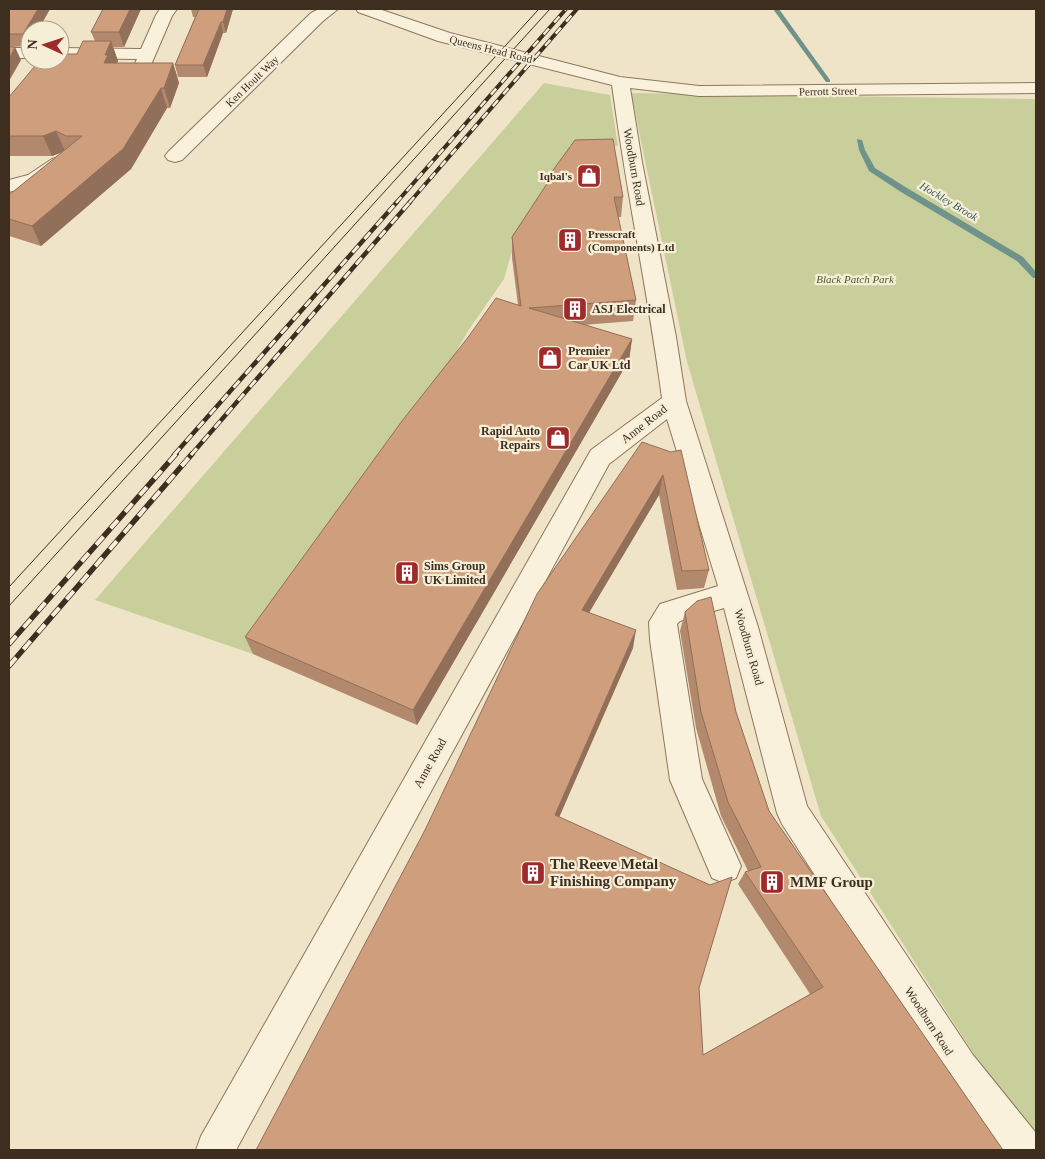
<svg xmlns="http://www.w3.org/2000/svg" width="1045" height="1159" font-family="Georgia,serif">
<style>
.green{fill:#c9cf9b}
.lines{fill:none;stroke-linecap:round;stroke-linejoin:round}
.stream{fill:#6f938a;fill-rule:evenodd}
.minor-casing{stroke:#8d765c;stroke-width:2}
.minor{fill:#faf1dc;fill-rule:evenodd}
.tram{stroke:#3d2e20;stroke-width:1}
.rail-far2-casing{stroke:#3d2e20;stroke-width:4}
.rail-far1-casing{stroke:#3d2e20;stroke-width:4.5}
.rail-casing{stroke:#3d2e20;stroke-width:5.5}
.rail-far2{stroke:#f7eed8;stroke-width:2.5;stroke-dasharray:8;stroke-linecap:butt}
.rail-far1{stroke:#f7eed8;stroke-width:3;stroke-dasharray:9;stroke-linecap:butt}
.rail{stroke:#f7eed8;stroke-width:4;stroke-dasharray:11;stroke-linecap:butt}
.wall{fill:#b2896c}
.shaded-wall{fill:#916f58}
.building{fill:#cf9f7d;stroke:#916f58}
.labels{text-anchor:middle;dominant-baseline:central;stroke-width:4.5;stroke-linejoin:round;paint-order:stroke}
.far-street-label{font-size:11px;fill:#3d2e20;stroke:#f7eed8}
.far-poi-label{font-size:11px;font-weight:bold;fill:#3d2e20;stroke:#f7eed8;text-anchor:end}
.far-water-label{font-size:11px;font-style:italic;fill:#2f5d5a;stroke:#f7eed8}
.far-park-label{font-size:11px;font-style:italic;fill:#4d5a26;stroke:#f7eed8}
.street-label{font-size:12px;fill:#3d2e20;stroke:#f7eed8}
.poi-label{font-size:12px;font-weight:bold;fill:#3d2e20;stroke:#f7eed8;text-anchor:start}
.near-poi-label{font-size:15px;font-weight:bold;fill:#3d2e20;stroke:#f7eed8;text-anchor:start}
</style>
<rect width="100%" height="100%" fill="#f0e4c8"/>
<g class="green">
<polygon points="544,83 610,95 618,146 570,145 550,194 511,254 504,279 468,331 405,440 253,654 95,600"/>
<polygon points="631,93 1036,99 1036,1134 975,1056 821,816 687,362"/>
</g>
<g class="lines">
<g class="stream">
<polygon points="773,9 779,9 830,80 830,82 826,82"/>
<polygon points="857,139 862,140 865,150 875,168 907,188 1023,257 1036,272 1036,278 1033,278 1017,261 901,192 869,171 859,150"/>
</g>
<defs>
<g id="minor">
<polygon points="160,9 177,9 172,16 147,74 141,75 135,74 132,70 137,59 60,58 60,48 141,49 156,15"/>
<polygon points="319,9 338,9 323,21 182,160 175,162 168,160 165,156 168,152 311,13"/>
<path d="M356 9H379L450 33 620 77 699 86 1036 83V93L699 96 630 88 642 162 676 337 686 401 758 627 807 806 973 1055 1036 1133V1150H1001L947 1081 782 824 777 813 724 608 680 621 677 624 702 779 741 866 736 878 724 883 712 878 670 780 650 640 649 622 660 604 718 586 667 419 609 464 236 1150H196L201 1136 591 450 662 398C648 293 626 190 612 85L438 41 358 12Z"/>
<rect x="9" y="48" width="21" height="10"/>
<path d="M59 157 66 159 69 163C56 181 29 187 9 192V180L28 175 52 159Z"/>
</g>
</defs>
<use href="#minor" class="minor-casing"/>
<use href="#minor" class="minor"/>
<g class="tram">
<polyline points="9,587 539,9"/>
<polyline points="9,606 550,9"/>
</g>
<defs>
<g id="rail-far2">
<polyline points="396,203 566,9"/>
<polyline points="409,203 577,9"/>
</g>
<g id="rail-far1">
<polyline points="174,455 397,202"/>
<polyline points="191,455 410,202"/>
</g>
<g id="rail">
<polyline points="9,644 176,454"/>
<polyline points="9,666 192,454"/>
</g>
</defs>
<use href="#rail-far2" class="rail-far2-casing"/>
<use href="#rail-far1" class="rail-far1-casing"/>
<use href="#rail" class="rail-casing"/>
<use href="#rail-far2" class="rail-far2"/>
<use href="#rail-far1" class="rail-far1"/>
<use href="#rail" class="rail"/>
</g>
<g class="wall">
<polygon points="9,9 50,9 38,30 30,30 30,44 29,46 9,47"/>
<polygon points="103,9 141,9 124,47 113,47 118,61 117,63 173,63 179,83 170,108 167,108 131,169 41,246 9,236 9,195 63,152 52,156 9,156 9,97 77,54 95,41 91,32"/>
<polygon points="191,9 233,9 226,33 223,33 207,77 178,77 175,65 195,17 193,17"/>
<polygon points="575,140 623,197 621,217 618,217 636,300 633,321 583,325 632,339 629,360 417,725 253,654 245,637 518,305 512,258 512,237 551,178 551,173"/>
<polygon points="671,452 709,570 704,588 677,590 659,495 589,612 633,648 559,817 699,988 703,1055 810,994 738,884 745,872 748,871 721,816 696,728 680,631 685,612 736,712 769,811 1003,1150 256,1150"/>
</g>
<g class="shaded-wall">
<polygon points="38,9 50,9 38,30 30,30 30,44 29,46 23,34"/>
<polygon points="130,9 141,9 124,47 119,32"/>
<polygon points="227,9 233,9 226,33 223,22"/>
<polygon points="221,22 223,33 207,77 203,65"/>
<polygon points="111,41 118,61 114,70 104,63 105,55"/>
<polygon points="15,47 21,60 9,81 9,59"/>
<polygon points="173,63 179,83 170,108 164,88"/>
<polygon points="161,88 167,108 131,169 41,246 32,226"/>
<polygon points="56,131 65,151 52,156 43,136"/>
<polygon points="632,339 629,360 417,725 413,710"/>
<polygon points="663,475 659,495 580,628 582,610"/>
<polygon points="636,630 633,648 554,829 555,815"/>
</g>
<g class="building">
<polygon points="9,9 38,9 23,34 9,34"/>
<polygon points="103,9 130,9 119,32 91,32"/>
<polygon points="199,9 227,9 223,22 221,22 203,65 175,65"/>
<polygon points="83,41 111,41 105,55 108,55 104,63 173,63 164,88 161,88 123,149 32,226 9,219 9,195 82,136 66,136 56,131 43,136 9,136 9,97 40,60 60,60 60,54 77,54"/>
<polygon points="9,47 15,47 9,59"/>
<polygon points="613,139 623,197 614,197 636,300 529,308 632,339 413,710 245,637 402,421 469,336 496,298 521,306 512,237 554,173 551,173 575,140"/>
<polygon points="642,442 671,452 681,450 709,570 682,571 663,475 582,610 636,630 555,815 710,885 732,877 699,988 703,1055 823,987 745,872 761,867 728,802 701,712 685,612 697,601 711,597 736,712 769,811 1003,1150 256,1150 425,830 537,594"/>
</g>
<defs>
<symbol id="shop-square" viewBox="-11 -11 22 22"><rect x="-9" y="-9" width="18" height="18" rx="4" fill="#9e2a2b" stroke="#f7eed8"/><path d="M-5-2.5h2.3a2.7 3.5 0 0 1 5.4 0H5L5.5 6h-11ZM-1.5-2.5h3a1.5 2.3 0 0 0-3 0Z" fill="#fff"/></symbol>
<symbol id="building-square" viewBox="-11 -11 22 22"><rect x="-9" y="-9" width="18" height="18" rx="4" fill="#9e2a2b" stroke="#f7eed8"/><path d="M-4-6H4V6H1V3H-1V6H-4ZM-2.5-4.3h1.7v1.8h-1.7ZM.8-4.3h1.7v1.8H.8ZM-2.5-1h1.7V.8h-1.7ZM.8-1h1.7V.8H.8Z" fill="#fff"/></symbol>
</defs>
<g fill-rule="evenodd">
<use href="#shop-square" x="575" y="162" width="28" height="28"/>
<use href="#building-square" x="556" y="226" width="28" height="28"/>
<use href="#building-square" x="561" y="295" width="28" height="28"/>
<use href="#shop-square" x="536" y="344" width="28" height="28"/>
<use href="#shop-square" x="544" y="424" width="28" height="28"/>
<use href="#building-square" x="393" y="559" width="28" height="28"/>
<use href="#building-square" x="519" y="859" width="28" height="28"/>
<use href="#building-square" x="758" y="868" width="28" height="28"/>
</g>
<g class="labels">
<g class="far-street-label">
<text transform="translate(491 49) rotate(14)">Queens Head Road</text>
<text transform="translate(252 81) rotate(-44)">Ken Hoult Way</text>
<text transform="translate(828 91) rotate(-1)">Perrott Street</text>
</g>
<g class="far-poi-label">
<text x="572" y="176">Iqbal's</text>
<text x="588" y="234" text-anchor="start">Presscraft<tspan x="588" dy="13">(Components) Ltd</tspan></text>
</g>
<g class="far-water-label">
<text transform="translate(949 201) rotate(31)">Hockley Brook</text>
</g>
<g class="far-park-label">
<text x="855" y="279">Black Patch Park</text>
</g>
<g class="street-label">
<text transform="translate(634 167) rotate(80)">Woodburn Road</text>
<text transform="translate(644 424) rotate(-38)">Anne Road</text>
<text transform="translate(749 647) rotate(74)">Woodburn Road</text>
<text transform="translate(430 763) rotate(-61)">Anne Road</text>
<text transform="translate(929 1021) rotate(57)">Woodburn Road</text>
</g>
<g class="poi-label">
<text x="592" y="309">ASJ Electrical</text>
<text x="568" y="351">Premier<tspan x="568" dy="14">Car UK Ltd</tspan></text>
<text x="540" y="431" text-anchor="end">Rapid Auto<tspan x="540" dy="14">Repairs</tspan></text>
<text x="424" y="566">Sims Group<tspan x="424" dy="14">UK Limited</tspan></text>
</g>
<g class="near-poi-label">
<text x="550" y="864">The Reeve Metal<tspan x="550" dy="17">Finishing Company</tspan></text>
<text x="790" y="882">MMF Group</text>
</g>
</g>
<rect width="1045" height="1159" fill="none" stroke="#3d2e20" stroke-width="20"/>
<g transform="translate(45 45) rotate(273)"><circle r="24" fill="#f7eed8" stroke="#ada18e"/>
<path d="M0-4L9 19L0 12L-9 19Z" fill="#9e2a2b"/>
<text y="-8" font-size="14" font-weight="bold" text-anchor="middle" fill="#3d2e20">N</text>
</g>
</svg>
